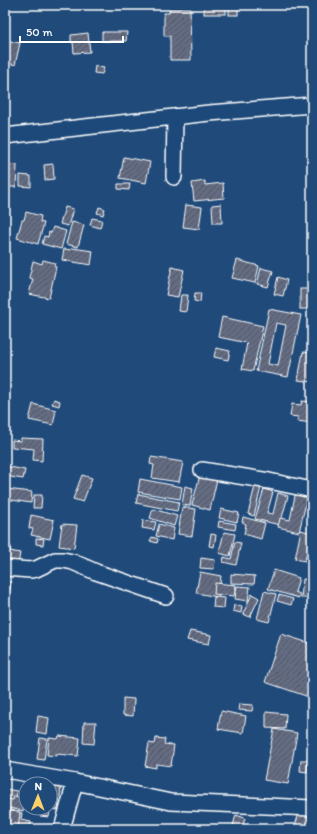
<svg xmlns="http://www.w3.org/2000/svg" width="317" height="834" font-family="Itim,sans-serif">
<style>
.building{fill:url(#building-hatch);stroke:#fff;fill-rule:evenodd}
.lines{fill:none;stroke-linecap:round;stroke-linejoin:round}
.street-casing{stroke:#fff;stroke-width:18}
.street{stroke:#1f4a7a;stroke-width:15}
</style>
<defs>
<pattern id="building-hatch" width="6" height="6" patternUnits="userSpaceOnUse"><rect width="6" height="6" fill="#636c83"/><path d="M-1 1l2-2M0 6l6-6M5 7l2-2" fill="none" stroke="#54575f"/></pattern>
</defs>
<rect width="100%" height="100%" fill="#1f4a7a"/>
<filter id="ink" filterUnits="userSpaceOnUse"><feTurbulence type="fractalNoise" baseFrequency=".025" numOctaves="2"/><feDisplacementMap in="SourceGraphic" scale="8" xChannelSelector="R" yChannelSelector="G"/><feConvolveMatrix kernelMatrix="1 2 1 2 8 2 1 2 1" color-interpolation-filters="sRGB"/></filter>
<g filter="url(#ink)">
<g class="building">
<rect x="204" y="5" width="22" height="9"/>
<rect x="229" y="5" width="9" height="10"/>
<polygon points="170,8 190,8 191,60 170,60 170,36 164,36 164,13 169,13"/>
<polygon points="102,32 127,32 126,41 102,41"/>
<polygon points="88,33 90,52 74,53 73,42 71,42 71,35"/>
<polygon points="5,40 20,43 15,65 5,62"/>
<polygon points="95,66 104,68 102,74 94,73"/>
<polygon points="124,157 150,162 146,183 120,178"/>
<polygon points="5,164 17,165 16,187 5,187"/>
<polygon points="53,164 54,179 45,180 44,165"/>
<polygon points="20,175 31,176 31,187 20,186"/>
<polygon points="205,181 205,185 223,183 224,198 194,201 192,183"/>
<polygon points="118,184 130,184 129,190 118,189"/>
<polygon points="221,204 222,223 213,223 212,205"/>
<polygon points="186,205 202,207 199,229 183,227"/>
<polygon points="65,207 73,209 68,226 60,224"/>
<polygon points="99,207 105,209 103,215 97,213"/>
<polygon points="26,212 41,216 40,222 44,223 38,244 17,238 22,220 24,220"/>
<polygon points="92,218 102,220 100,228 90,225"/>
<polygon points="72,222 84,225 78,247 66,244"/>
<polygon points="53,227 66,231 61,249 42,244 44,236 48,237 49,232 51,233"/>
<polygon points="72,248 93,251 91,265 62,260 64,249 71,250"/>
<polygon points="43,260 55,263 54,266 56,267 49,298 29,294 33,279 29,278 33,261 42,264"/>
<polygon points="237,260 259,266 255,283 232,278"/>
<polygon points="172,267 184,270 178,297 166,295"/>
<polygon points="261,268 273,271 268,287 257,284"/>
<polygon points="278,277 287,280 283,296 274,294"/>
<rect x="300" y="289" width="11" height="20"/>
<polygon points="195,293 201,293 200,302 194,301"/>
<polygon points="181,295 188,295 186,312 179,311"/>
<path d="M269 309 301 315 288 377 256 371ZM276 323 286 325 278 366 268 364Z"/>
<polygon points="222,317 263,326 253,371 242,369 247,343 218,337"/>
<polygon points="216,348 230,351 228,360 214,357"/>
<polygon points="303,352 312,353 312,382 298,380"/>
<polygon points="54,399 60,401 59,406 52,404"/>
<polygon points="302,401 312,402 312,423 297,421 298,417 290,416 292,404 301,405"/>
<polygon points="33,404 56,410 53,425 29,420"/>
<polygon points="21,438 43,439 42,461 33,460 34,449 12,447 12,440 21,441"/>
<polygon points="151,457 183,462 179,482 152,478 154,465 150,464"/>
<polygon points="5,466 25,470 23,479 5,476"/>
<polygon points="82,475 92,478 83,502 73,499"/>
<polygon points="200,475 217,479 210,510 192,505"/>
<polygon points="140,479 182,487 180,499 138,492"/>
<polygon points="185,486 193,488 190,506 182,505"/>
<polygon points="255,486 261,487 254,516 248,514"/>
<polygon points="6,489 32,492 31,503 5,499"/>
<polygon points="264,489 273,492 267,513 273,514 278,493 288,496 280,525 255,519"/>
<polygon points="296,491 308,494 299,532 278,527 280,518 290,520"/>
<polygon points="138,494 179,502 177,511 136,503"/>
<polygon points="34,495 42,495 41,508 33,508"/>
<polygon points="312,506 312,531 308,530"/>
<polygon points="182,507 196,509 192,536 178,534"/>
<polygon points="153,509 177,516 174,526 150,518"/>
<polygon points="221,509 239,513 237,522 219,518"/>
<polygon points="31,515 54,520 50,539 31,535 33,529 29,528"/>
<polygon points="243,517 265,523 261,539 244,534 246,524 242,522"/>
<polygon points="143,520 156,522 154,530 142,528"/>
<polygon points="219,521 236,524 235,530 218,527"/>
<polygon points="62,524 77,525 74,548 59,546"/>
<polygon points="159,524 174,528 172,540 156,536"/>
<polygon points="301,530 311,533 305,561 295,559"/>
<polygon points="224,532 235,534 230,556 219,553"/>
<polygon points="211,534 216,535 214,547 209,546"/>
<polygon points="152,537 158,539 157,543 150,541"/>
<polygon points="36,538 44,539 43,545 36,544"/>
<polygon points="235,542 241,543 236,565 223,562 224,557 231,559"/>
<polygon points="5,545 11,546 10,551 20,553 18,564 5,562"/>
<polygon points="201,558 215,560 214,569 200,568"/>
<polygon points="274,570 299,578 295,592 300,594 299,598 268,589"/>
<polygon points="200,572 221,576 218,597 196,593"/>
<polygon points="231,574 255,576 254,584 231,583"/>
<polygon points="303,579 312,580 312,598 301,598"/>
<polygon points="5,582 11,582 8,604 5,603"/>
<polygon points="215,583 236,585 234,596 214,594"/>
<polygon points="237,586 250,587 248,601 235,599"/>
<polygon points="264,591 276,594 269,622 257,619"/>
<polygon points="252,594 259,598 250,617 243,614"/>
<polygon points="279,595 293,599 291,605 277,601"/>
<polygon points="214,597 225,598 224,608 213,607"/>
<polygon points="234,605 242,606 241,613 233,611"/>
<polygon points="5,618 9,618 8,631 5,631"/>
<polygon points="190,631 211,635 209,644 187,640"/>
<polygon points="281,634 312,644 312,698 265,682"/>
<polygon points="123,698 134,699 133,716 123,715"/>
<polygon points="239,704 253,705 252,711 238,710"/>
<polygon points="221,711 246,716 243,733 218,729"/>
<polygon points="266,712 286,714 285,729 266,728"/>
<polygon points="38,716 49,718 47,734 36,732"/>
<polygon points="84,722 96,722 94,744 83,743"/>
<polygon points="274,729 297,733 288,784 264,780"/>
<polygon points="59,736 80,738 78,756 57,754 57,756 47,755 49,738 58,739"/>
<polygon points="40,738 47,739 44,760 37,759"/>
<polygon points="156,738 165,739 164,744 174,745 171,766 156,764 156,768 145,766 149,743 155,744"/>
<polygon points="301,760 308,760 307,772 300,771"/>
<polygon points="50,787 61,788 58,810 50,809 49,817 40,816 41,808 50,808"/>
<polygon points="5,789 17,791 14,811 10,810 9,815 7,814 7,819 5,819"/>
<polygon points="14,796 25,798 23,811 5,807 5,799 13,800"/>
<polygon points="6,810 22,813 21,820 31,822 30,829 11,829 5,828 5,817"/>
<polygon points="10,811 20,812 18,829 8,829"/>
<polygon points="299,813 312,816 312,829 294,829"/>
<polygon points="236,815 245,818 242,829 232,829"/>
<polygon points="92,826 113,829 91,829"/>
</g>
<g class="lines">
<defs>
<g id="street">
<polyline points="5,136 209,113 312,105"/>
<polyline points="174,177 175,117"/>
<polyline points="202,470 269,481 312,490"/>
<polyline points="5,568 30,570 36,569 55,560 63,560 73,562 96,572 166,596"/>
<polyline points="5,770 75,782 171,802 312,808"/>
<polyline points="62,829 75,782"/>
</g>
</defs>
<use href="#street" class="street-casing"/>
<use href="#street" class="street"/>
</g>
</g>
<rect width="317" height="834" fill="none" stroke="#1f4a7a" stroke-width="20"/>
<rect x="10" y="10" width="297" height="814" fill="none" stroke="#fff" stroke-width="1.5" filter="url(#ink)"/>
<g transform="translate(38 796) rotate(1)"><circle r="19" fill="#1f4a7a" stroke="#7992af"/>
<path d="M0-3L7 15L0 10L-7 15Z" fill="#ffd166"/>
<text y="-6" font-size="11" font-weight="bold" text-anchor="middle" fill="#ffffff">N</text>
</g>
<path d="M20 36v6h103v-6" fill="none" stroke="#ffffff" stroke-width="2"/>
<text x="26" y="36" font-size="12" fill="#ffffff" stroke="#1f4a7a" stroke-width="3" paint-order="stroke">50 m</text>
</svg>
